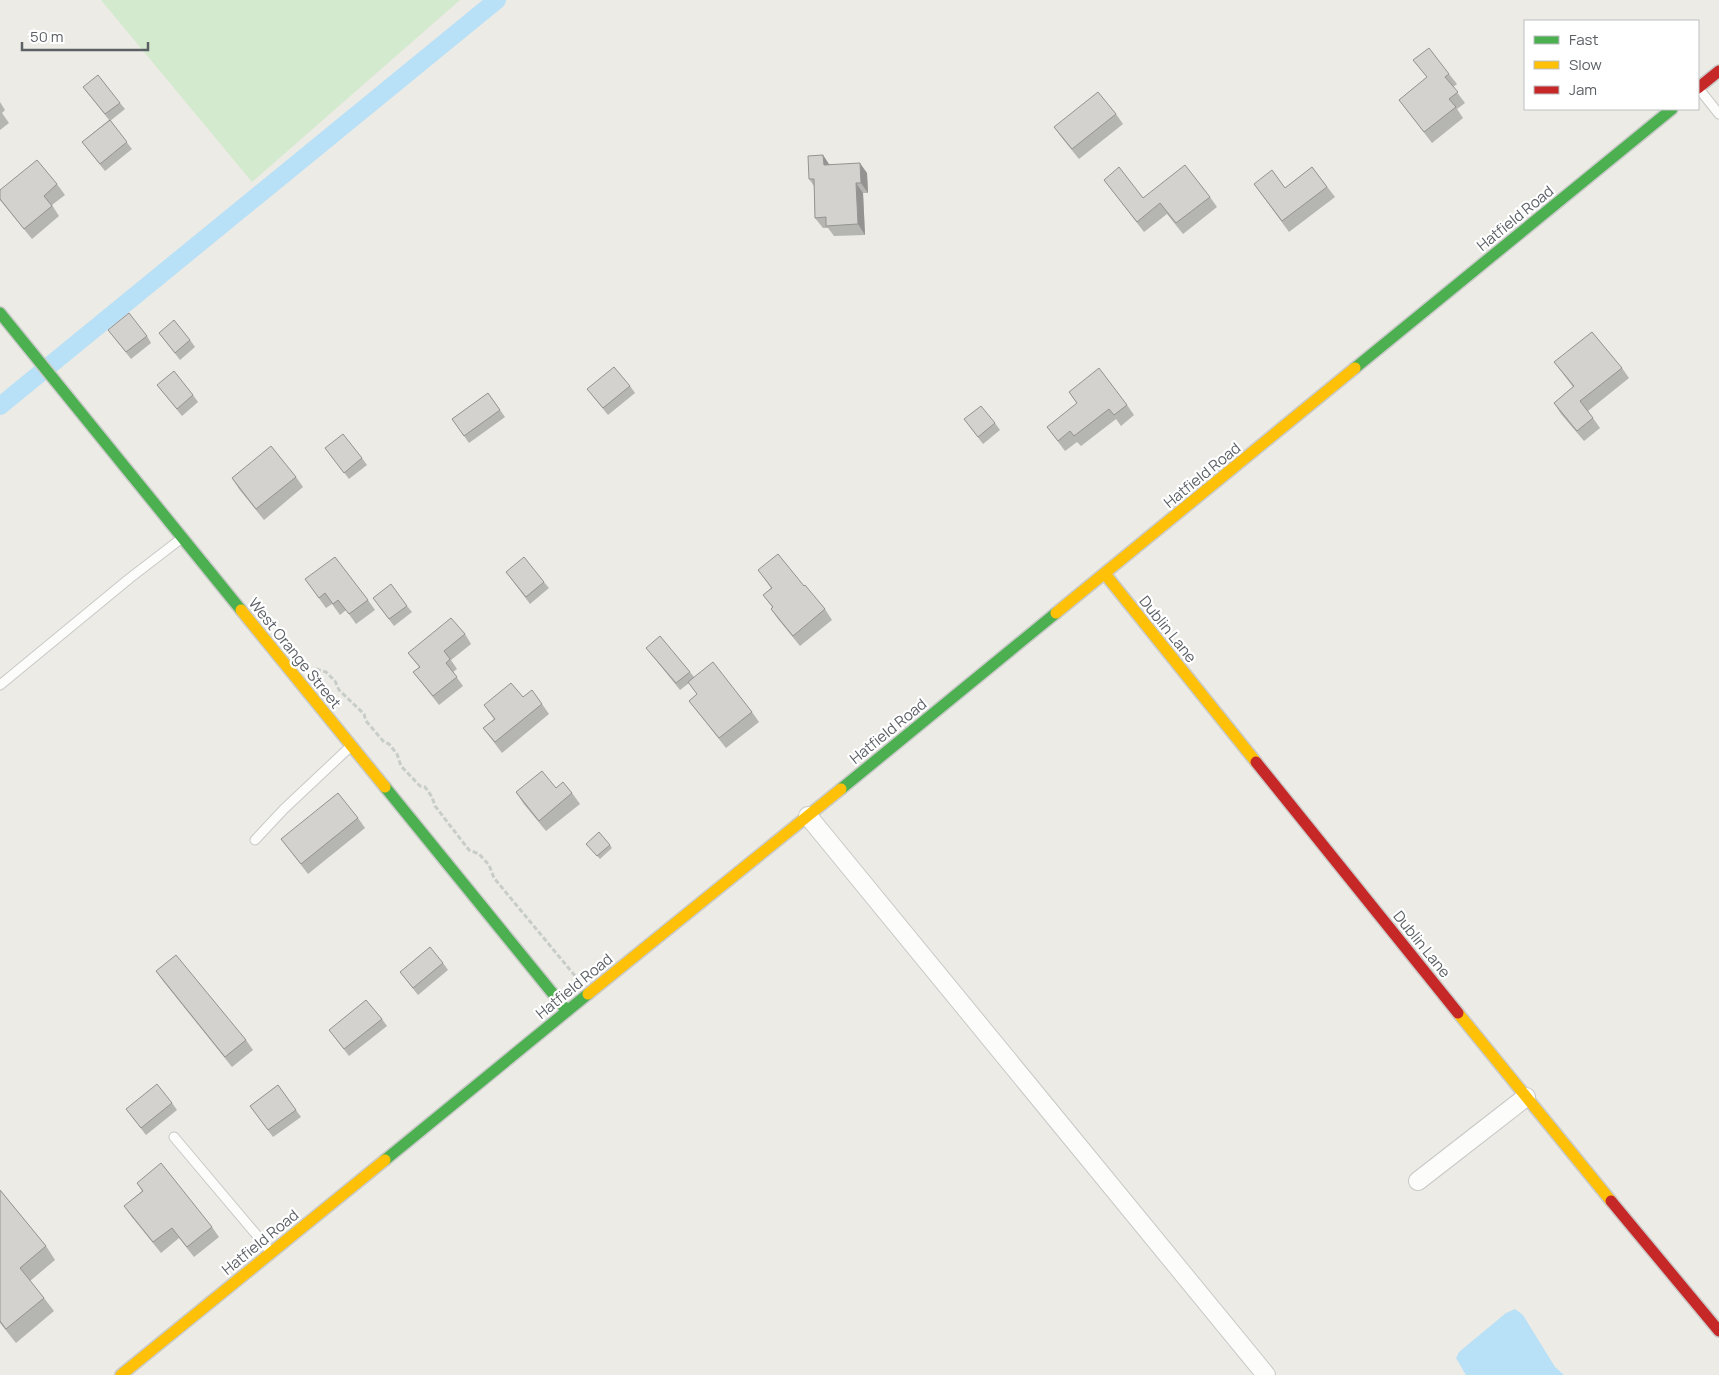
<svg xmlns="http://www.w3.org/2000/svg" width="1719" height="1375" font-family="Manrope,sans-serif">
<style>
.green{fill:#d3eace}
.water{fill:#b8e0f7}
.lines{fill:none;stroke-linecap:round;stroke-linejoin:round}
.canal{stroke:#b8e0f7;stroke-width:18}
.lane-casing{stroke:#c8c8c7;stroke-width:11}
.street-casing{stroke:#c8c8c7;stroke-width:20}
.fast-casing{stroke:#c9cac9;stroke-width:14}
.slow-casing{stroke:#c9cac9;stroke-width:14}
.jam-casing{stroke:#c9cac9;stroke-width:14}
.path{stroke:#c8cdc9;stroke-width:3;stroke-dasharray:5 2.5;stroke-linecap:butt}
.lane{stroke:#fcfcfb;stroke-width:9}
.street{stroke:#fcfcfb;stroke-width:18}
.fast{stroke:#4caf50;stroke-width:11}
.slow{stroke:#ffc107;stroke-width:11}
.jam{stroke:#c62828;stroke-width:11}
.wall{fill:#b5b5b2}
.shaded-wall{fill:#949391}
.building{fill:#d3d2cf;stroke:#949391}
.labels{text-anchor:middle;dominant-baseline:central;stroke-width:4.5;stroke-linejoin:round;paint-order:stroke}
.street-label{font-size:15px;fill:#5b6065;stroke:#fff}
</style>
<rect width="100%" height="100%" fill="#ecebe5"/>
<polygon class="green" points="101,0 460,0 252,182"/>
<polygon class="water" points="1515,1309 1523,1315 1555,1367 1564,1375 1466,1375 1456,1358 1459,1352 1506,1313"/>
<g class="lines">
<polyline class="canal" points="0,406 497,0"/>
<defs>
<g id="lane">
<polyline points="1699,89 1719,114"/>
<polyline points="0,685 130,578 182,538"/>
<polyline points="255,840 284,809 351,746"/>
<polyline points="174,1137 271,1252"/>
</g>
<g id="street">
<polyline points="808,816 1266,1375"/>
<polyline points="1418,1181 1526,1097"/>
</g>
<g id="fast">
<polyline points="0,313 241,610"/>
<polyline points="1355,368 1672,109"/>
<polyline points="385,787 567,1011"/>
<polyline points="841,789 1056,613"/>
<polyline points="385,1160 588,994"/>
</g>
<g id="slow">
<polyline points="1105,574 1256,762"/>
<polyline points="241,610 385,787"/>
<polyline points="1056,613 1355,368"/>
<polyline points="588,994 841,789"/>
<polyline points="1458,1013 1611,1201"/>
<polyline points="121,1375 385,1160"/>
</g>
<g id="jam">
<polyline points="1698,88 1719,71"/>
<polyline points="1256,762 1458,1013"/>
<polyline points="1611,1201 1719,1331"/>
</g>
</defs>
<use href="#lane" class="lane-casing"/>
<use href="#street" class="street-casing"/>
<use href="#fast" class="fast-casing"/>
<use href="#slow" class="slow-casing"/>
<use href="#jam" class="jam-casing"/>
<polyline class="path" points="316,669 326,672 335,681 339,690 364,714 366,721 384,742 389,744 397,754 401,766 420,786 425,787 432,797 435,806 469,850 479,854 489,865 494,878 576,977"/>
<use href="#lane" class="lane"/>
<use href="#street" class="street"/>
<use href="#fast" class="fast"/>
<use href="#slow" class="slow"/>
<use href="#jam" class="jam"/>
</g>
<g class="wall">
<polygon points="1413,60 1449,74 1457,84 1453,87 1465,103 1457,109 1463,118 1432,143 1399,100 1427,77"/>
<polygon points="83,87 120,103 125,109 110,121 132,149 105,171 82,142 109,120"/>
<polygon points="0,102 5,110 2,113 9,123 0,130"/>
<polygon points="1116,114 1123,124 1079,159 1062,138 1054,127"/>
<polygon points="823,155 829,164 867,173 868,193 863,193 865,235 834,236 828,228 823,228 815,218 814,186 809,179"/>
<polygon points="1312,167 1335,197 1289,232 1254,184 1285,188"/>
<polygon points="1104,180 1143,198 1210,197 1217,207 1183,234 1167,214 1144,232"/>
<polygon points="57,184 65,195 52,205 59,216 32,239 0,200 0,190"/>
<polygon points="108,330 147,336 151,343 131,359"/>
<polygon points="159,333 190,340 195,347 180,360"/>
<polygon points="1554,362 1622,368 1629,378 1588,411 1600,428 1584,441 1561,414 1554,403 1573,387"/>
<polygon points="157,385 193,395 198,402 182,416"/>
<polygon points="630,386 635,393 608,415 587,389"/>
<polygon points="1069,392 1127,405 1134,415 1121,426 1116,419 1081,446 1077,442 1065,451 1047,427 1077,404"/>
<polygon points="488,393 505,417 469,443 452,419"/>
<polygon points="964,419 995,423 1000,430 983,444"/>
<polygon points="325,448 362,458 367,465 349,479"/>
<polygon points="296,477 303,487 264,520 239,489 232,478"/>
<polygon points="758,570 804,586 825,609 832,620 800,646 778,619 771,609 772,607 763,595 771,588"/>
<polygon points="506,572 544,582 549,588 530,604"/>
<polygon points="305,579 368,600 375,610 356,624 346,610 340,615 332,604 326,608"/>
<polygon points="378,605 407,606 412,612 394,626"/>
<polygon points="465,634 471,644 451,660 457,669 453,672 463,686 439,705 413,672 419,667 408,653"/>
<polygon points="646,648 690,672 694,677 752,712 759,722 726,748 689,701 697,694 689,683 680,690"/>
<polygon points="523,697 542,704 549,714 502,753 483,728 494,719 484,705"/>
<polygon points="556,788 572,793 580,804 546,831 523,803 516,792"/>
<polygon points="358,818 365,828 308,874 281,839"/>
<polygon points="586,844 610,845 612,848 600,859"/>
<polygon points="443,963 448,970 418,995 400,972"/>
<polygon points="156,971 246,1040 253,1050 232,1067 163,981"/>
<polygon points="382,1019 387,1026 349,1056 329,1030"/>
<polygon points="278,1085 301,1117 273,1137 250,1106"/>
<polygon points="172,1103 177,1110 146,1135 126,1109"/>
<polygon points="137,1183 212,1227 219,1237 194,1257 179,1238 161,1253 131,1216 124,1206 142,1191"/>
<polygon points="0,1190 46,1246 55,1260 30,1281 44,1298 54,1311 16,1343 0,1323"/>
</g>
<g class="shaded-wall">
<polygon points="823,155 830,166 824,165"/>
<polygon points="860,163 867,173 868,193 861,183"/>
<polygon points="856,183 863,193 865,235 858,224"/>
</g>
<g class="building">
<polygon points="1429,48 1449,74 1445,77 1458,92 1449,99 1456,107 1424,132 1399,100 1427,77 1413,60"/>
<polygon points="98,75 120,103 105,114 83,87"/>
<polygon points="1098,92 1116,114 1072,149 1054,127"/>
<polygon points="110,120 127,142 100,164 82,142"/>
<polygon points="823,155 824,165 860,163 861,183 856,183 858,224 826,226 826,217 815,218 814,179 809,179 808,156"/>
<polygon points="37,160 57,184 44,196 52,206 24,229 0,199 0,190"/>
<polygon points="1185,165 1210,197 1176,223 1160,203 1137,222 1104,180 1119,167 1143,198"/>
<polygon points="1312,167 1327,187 1282,221 1254,184 1272,170 1285,188"/>
<polygon points="129,313 147,336 126,352 108,330"/>
<polygon points="174,320 190,340 175,353 159,333"/>
<polygon points="1592,332 1622,368 1580,401 1593,418 1577,431 1554,403 1574,386 1554,362"/>
<polygon points="614,367 630,386 603,408 587,389"/>
<polygon points="1099,368 1127,405 1114,415 1109,409 1074,436 1070,431 1058,441 1047,427 1077,403 1069,392"/>
<polygon points="174,371 193,395 177,409 157,385"/>
<polygon points="488,393 500,410 464,436 452,419"/>
<polygon points="981,406 995,423 978,437 964,419"/>
<polygon points="343,434 362,458 344,473 325,448"/>
<polygon points="271,446 296,477 256,509 232,478"/>
<polygon points="778,554 804,586 805,585 825,609 793,636 771,609 773,607 763,595 772,588 758,570"/>
<polygon points="335,557 368,600 349,614 338,600 333,604 325,593 319,598 305,579"/>
<polygon points="524,557 544,582 526,597 506,572"/>
<polygon points="391,584 407,606 389,619 373,598"/>
<polygon points="451,618 465,634 444,651 450,659 446,663 457,677 433,696 413,672 420,667 408,653"/>
<polygon points="660,636 690,672 676,683 646,648"/>
<polygon points="713,662 752,712 719,738 689,701 697,694 688,682"/>
<polygon points="511,683 523,697 532,690 542,704 495,742 483,728 495,719 484,705"/>
<polygon points="542,771 556,788 563,782 572,793 539,821 516,792"/>
<polygon points="338,793 358,818 301,864 281,839"/>
<polygon points="599,832 610,845 597,856 586,844"/>
<polygon points="430,947 443,963 413,988 400,972"/>
<polygon points="176,955 246,1040 225,1057 156,971"/>
<polygon points="366,1000 382,1019 344,1049 329,1030"/>
<polygon points="157,1084 172,1103 141,1128 126,1109"/>
<polygon points="278,1085 296,1110 268,1130 250,1106"/>
<polygon points="161,1163 212,1227 187,1247 172,1228 153,1242 124,1206 143,1191 137,1183"/>
<polygon points="0,1190 46,1246 20,1268 44,1298 6,1329 0,1321"/>
</g>
<g class="labels">
<g class="street-label">
<text transform="translate(1515 218) rotate(-39)">Hatfield Road</text>
<text transform="translate(1202 475) rotate(-39)">Hatfield Road</text>
<text transform="translate(1168 629) rotate(51)">Dublin Lane</text>
<text transform="translate(295 653) rotate(51)">West Orange Street</text>
<text transform="translate(888 731) rotate(-39)">Hatfield Road</text>
<text transform="translate(1422 944) rotate(51)">Dublin Lane</text>
<text transform="translate(574 986) rotate(-39)">Hatfield Road</text>
<text transform="translate(260 1242) rotate(-39)">Hatfield Road</text>
</g>
</g>
<rect x="1524" y="20" width="175" height="90" fill="#ffffff" stroke="#bdbfc1"/>
<rect x="1534" y="36" width="25" height="8" fill="#4caf50" stroke="#bdbfc1"/>
<text x="1569" y="45" font-size="15" fill="#5b6065">Fast</text>
<rect x="1534" y="61" width="25" height="8" fill="#ffc107" stroke="#bdbfc1"/>
<text x="1569" y="70" font-size="15" fill="#5b6065">Slow</text>
<rect x="1534" y="86" width="25" height="8" fill="#c62828" stroke="#bdbfc1"/>
<text x="1569" y="95" font-size="15" fill="#5b6065">Jam</text>
<path d="M22 42v8h126v-8" fill="none" stroke="#5b6065" stroke-width="2.5"/>
<text x="30" y="42" font-size="15" fill="#5b6065" stroke="#ffffff" stroke-width="4" paint-order="stroke">50 m</text>
</svg>
